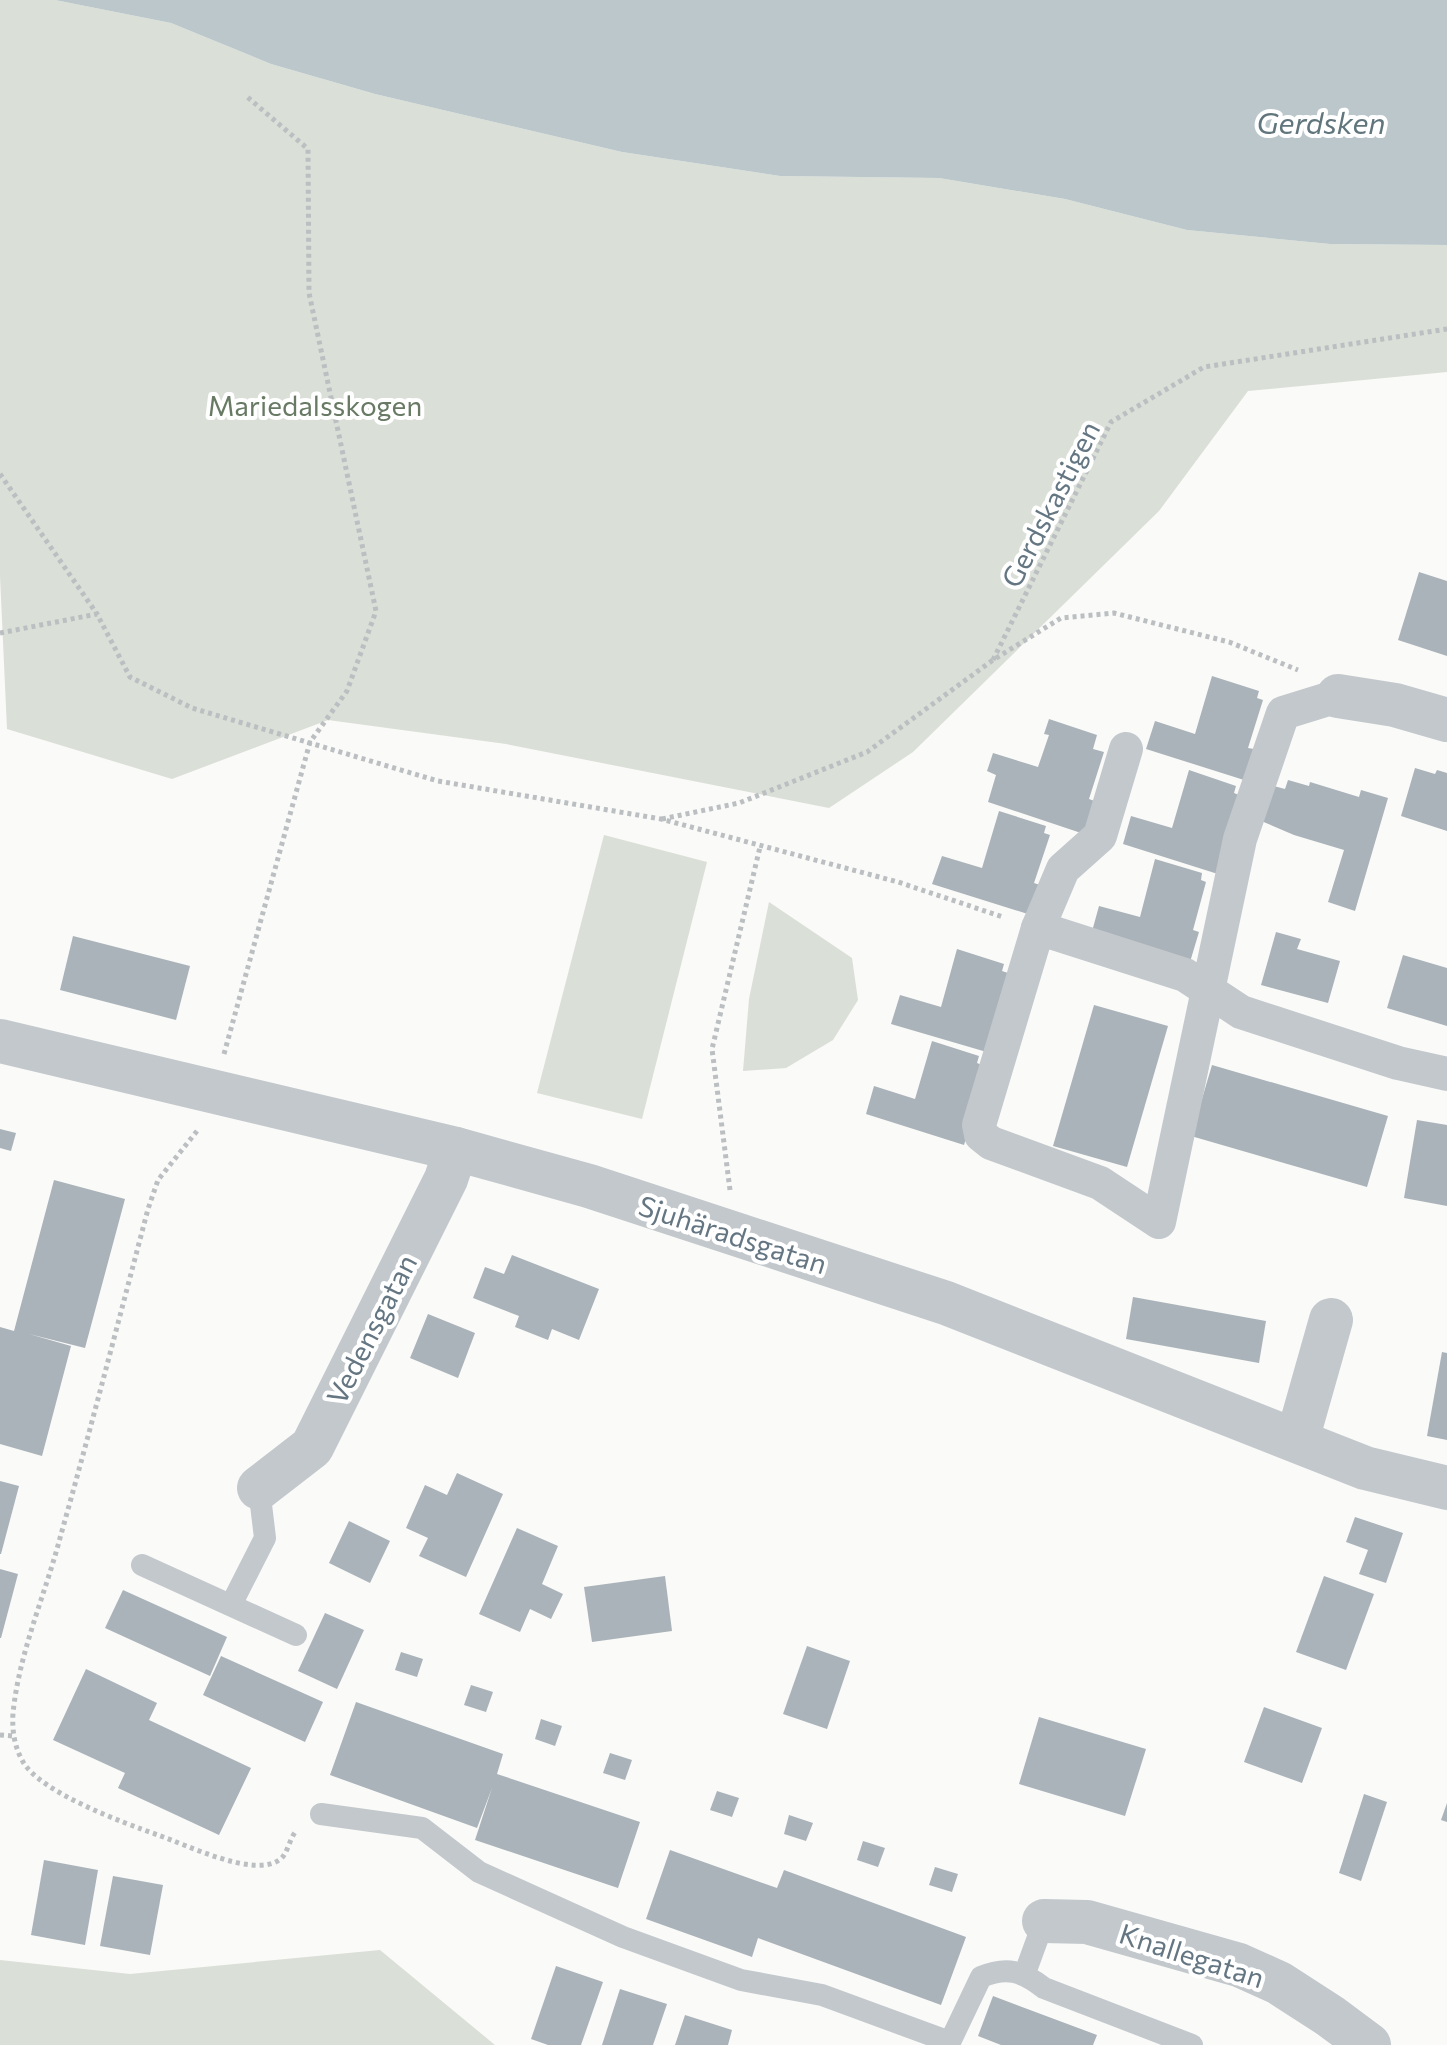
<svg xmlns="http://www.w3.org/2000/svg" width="1447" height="2045" font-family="Commissioner,sans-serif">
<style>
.green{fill:#dadfd7}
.water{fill:#bbc7cb}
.building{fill:#aab3b9}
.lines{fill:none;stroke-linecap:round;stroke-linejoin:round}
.path{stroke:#bbbfc2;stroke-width:5;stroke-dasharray:4 4;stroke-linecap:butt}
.service{stroke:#c3c8cc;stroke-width:22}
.pedestrian{stroke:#c3c8cc;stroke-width:34}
.minor{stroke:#c3c8cc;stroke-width:44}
.labels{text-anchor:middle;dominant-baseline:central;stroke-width:8;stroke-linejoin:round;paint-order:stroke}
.park-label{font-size:28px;fill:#687a64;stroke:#fff}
.street-label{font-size:28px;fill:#657683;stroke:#fff}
.water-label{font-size:30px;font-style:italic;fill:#60757c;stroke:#fff}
</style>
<rect width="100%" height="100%" fill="#fafaf8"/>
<g class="green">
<polygon points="0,0 55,0 171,23 271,64 375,94 622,152 780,176 939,178 1065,199 1187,230 1330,244 1447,245 1447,372 1248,391 1159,511 913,752 829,808 506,744 328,720 172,779 7,729 0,576"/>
<polygon points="604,835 707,862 642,1119 537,1093"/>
<polygon points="769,902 852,958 858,1000 833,1040 786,1068 743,1071 749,999"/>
<polygon points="380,1950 495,2045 0,2045 0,1960 130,1974"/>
</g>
<polygon class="water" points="55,0 1447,0 1447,245 1330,244 1187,230 1065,199 939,178 780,176 622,152 375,94 271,64 171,23"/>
<g class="building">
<polygon points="1419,572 1447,581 1447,656 1398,640"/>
<polygon points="1212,676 1259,691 1257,698 1263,700 1248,748 1254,749 1244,780 1146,749 1155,721 1195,734"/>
<polygon points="1049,719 1097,735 1093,749 1104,752 1089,799 1100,803 1090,836 988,802 996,775 987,771 993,753 1038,767 1049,735 1044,734"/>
<polygon points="1415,768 1435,774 1437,770 1447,773 1447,831 1401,816"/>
<polygon points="1189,770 1236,786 1234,793 1239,795 1221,875 1123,844 1131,816 1172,828"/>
<polygon points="1288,780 1309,786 1310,782 1359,797 1361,790 1388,798 1355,911 1328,902 1344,850 1294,835 1259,820 1270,785 1285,789"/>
<polygon points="999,811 1046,826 1044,833 1050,835 1034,883 1040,885 1031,915 932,884 942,856 982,868"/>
<polygon points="1155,859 1202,873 1201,880 1206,882 1193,930 1199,932 1190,962 1091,935 1099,906 1140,917"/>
<polygon points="1276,932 1301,939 1297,949 1340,961 1328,1003 1261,985"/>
<polygon points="73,936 190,966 176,1020 60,990"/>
<polygon points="957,949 1004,964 1002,971 1008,973 990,1053 891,1024 900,995 941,1007"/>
<polygon points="1403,955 1447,968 1447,1026 1387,1008"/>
<polygon points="1094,1005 1168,1026 1127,1167 1053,1146"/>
<polygon points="932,1041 979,1056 977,1063 982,1065 973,1115 964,1145 866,1114 874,1086 915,1099"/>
<polygon points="1212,1065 1388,1116 1367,1187 1191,1136"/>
<polygon points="1417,1120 1447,1125 1447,1206 1404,1198"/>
<polygon points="0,1129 16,1133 11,1151 0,1148"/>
<polygon points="54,1180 125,1199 85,1348 29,1334 71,1346 42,1456 0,1444 0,1327 14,1331"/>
<polygon points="512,1255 599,1289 579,1340 552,1329 548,1340 515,1327 519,1316 473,1298 485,1267 504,1274"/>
<polygon points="1133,1297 1266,1321 1259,1363 1126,1339"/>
<polygon points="428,1314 475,1333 458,1378 410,1358"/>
<polygon points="1442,1352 1447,1353 1447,1440 1427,1436"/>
<polygon points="457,1473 503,1494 466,1577 419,1556 428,1538 406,1528 425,1485 447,1495"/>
<polygon points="0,1481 19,1486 1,1554 0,1554"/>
<polygon points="1355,1517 1403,1533 1386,1583 1359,1574 1368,1550 1346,1542"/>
<polygon points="349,1521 390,1541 370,1583 329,1563"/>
<polygon points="517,1528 558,1546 542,1584 563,1594 551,1619 530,1609 520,1632 479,1614"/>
<polygon points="0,1569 18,1574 1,1638 0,1638"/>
<polygon points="665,1576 672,1631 592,1642 584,1587"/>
<polygon points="1324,1576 1374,1594 1346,1670 1296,1652"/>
<polygon points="123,1590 227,1637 210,1676 105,1628"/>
<polygon points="325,1613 364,1630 337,1689 298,1671"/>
<polygon points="807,1646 850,1661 827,1729 783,1714"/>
<polygon points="401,1652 423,1659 417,1677 395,1670"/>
<polygon points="221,1656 323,1702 305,1742 203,1695"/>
<polygon points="86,1669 157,1703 149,1720 251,1768 219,1835 118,1788 125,1773 53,1740"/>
<polygon points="471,1685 493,1692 486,1712 464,1705"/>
<polygon points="356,1702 503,1754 497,1774 640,1822 618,1888 475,1840 492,1788 477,1828 330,1775"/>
<polygon points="1264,1707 1322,1728 1302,1783 1244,1762"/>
<polygon points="1039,1717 1146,1749 1125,1816 1019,1784"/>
<polygon points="541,1719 562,1726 555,1746 535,1739"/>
<polygon points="610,1753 632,1760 625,1780 603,1773"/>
<polygon points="717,1791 739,1798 732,1817 710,1810"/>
<polygon points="1364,1794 1387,1802 1361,1881 1339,1873"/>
<polygon points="1447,1803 1447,1822 1441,1820"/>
<polygon points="789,1815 813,1823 806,1841 784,1834"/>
<polygon points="863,1841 885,1848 878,1867 857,1860"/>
<polygon points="670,1850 777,1888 784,1870 966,1937 941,2005 758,1938 752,1957 646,1919"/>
<polygon points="44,1860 98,1870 85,1945 31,1935"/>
<polygon points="935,1867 958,1874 952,1892 929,1885"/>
<polygon points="113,1876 163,1885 150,1955 100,1946"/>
<polygon points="556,1966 603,1982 581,2045 548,2045 531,2039"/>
<polygon points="620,1989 667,2004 653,2045 602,2045"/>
<polygon points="993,1996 1097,2035 1093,2045 1001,2045 978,2036"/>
<polygon points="685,2015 732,2030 728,2045 675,2045"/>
</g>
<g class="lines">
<g class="path">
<polyline points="0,474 97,614"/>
<polyline points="0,633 97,614 130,677 192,708 438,781 661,819 898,882 1003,917"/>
<polyline points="993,660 1111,422 1204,367 1447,329"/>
<polyline points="662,819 739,803 867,752 993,660 1061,618 1114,613 1229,642 1298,670"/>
<polyline points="224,1054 310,742 347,691 376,611 309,293 308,149 245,95"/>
<path d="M197 1131 158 1180 148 1209C119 1319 91 1428 60 1538 45 1595 19 1653 13 1713 12 1730 14 1745 22 1760 38 1792 124 1823 158 1835 187 1845 253 1878 279 1860 288 1855 289 1838 297 1830"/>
<polyline points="730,1190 712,1049 760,847"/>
<polyline points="0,1735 13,1736"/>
</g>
<g class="service">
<polyline points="142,1565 296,1635"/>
<polyline points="231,1605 265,1538 259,1488"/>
<path d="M321 1814 422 1828 479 1872 623 1937 741 1980 822 1995 950 2042 981 1977C1007 1966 1022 1971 1044 1988L1192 2045"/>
<polyline points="1025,1973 1044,1921"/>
</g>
<g class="pedestrian">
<polyline points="1338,696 1283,713 1240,839 1159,1222 1100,1183 991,1143 981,1135 979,1125 1038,928 1185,975 1241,1012 1398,1063 1447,1074"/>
<polyline points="1038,928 1063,869 1100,836 1126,749"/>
</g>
<g class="minor">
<polyline points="1338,696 1395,705 1447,720"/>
<polyline points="0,1041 456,1149 589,1186 946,1303 1365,1468 1447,1488"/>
<polyline points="1297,1440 1331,1320"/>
<polyline points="259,1488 312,1447 446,1179 456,1149"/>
<polyline points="1044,1921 1087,1922 1239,1965 1279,1983 1330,2016 1369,2045"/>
</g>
</g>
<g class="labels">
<g class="park-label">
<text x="315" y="405">Mariedalsskogen</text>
</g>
<g class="street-label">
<text transform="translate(1050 504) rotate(-63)">Gerdskastigen</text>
<text transform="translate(733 1234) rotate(18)">Sjuhäradsgatan</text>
<text transform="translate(371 1329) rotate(-63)">Vedensgatan</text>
<text transform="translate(1192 1955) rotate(18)">Knallegatan</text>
</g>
<g class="water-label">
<text x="1321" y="121">Gerdsken</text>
</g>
</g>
</svg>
